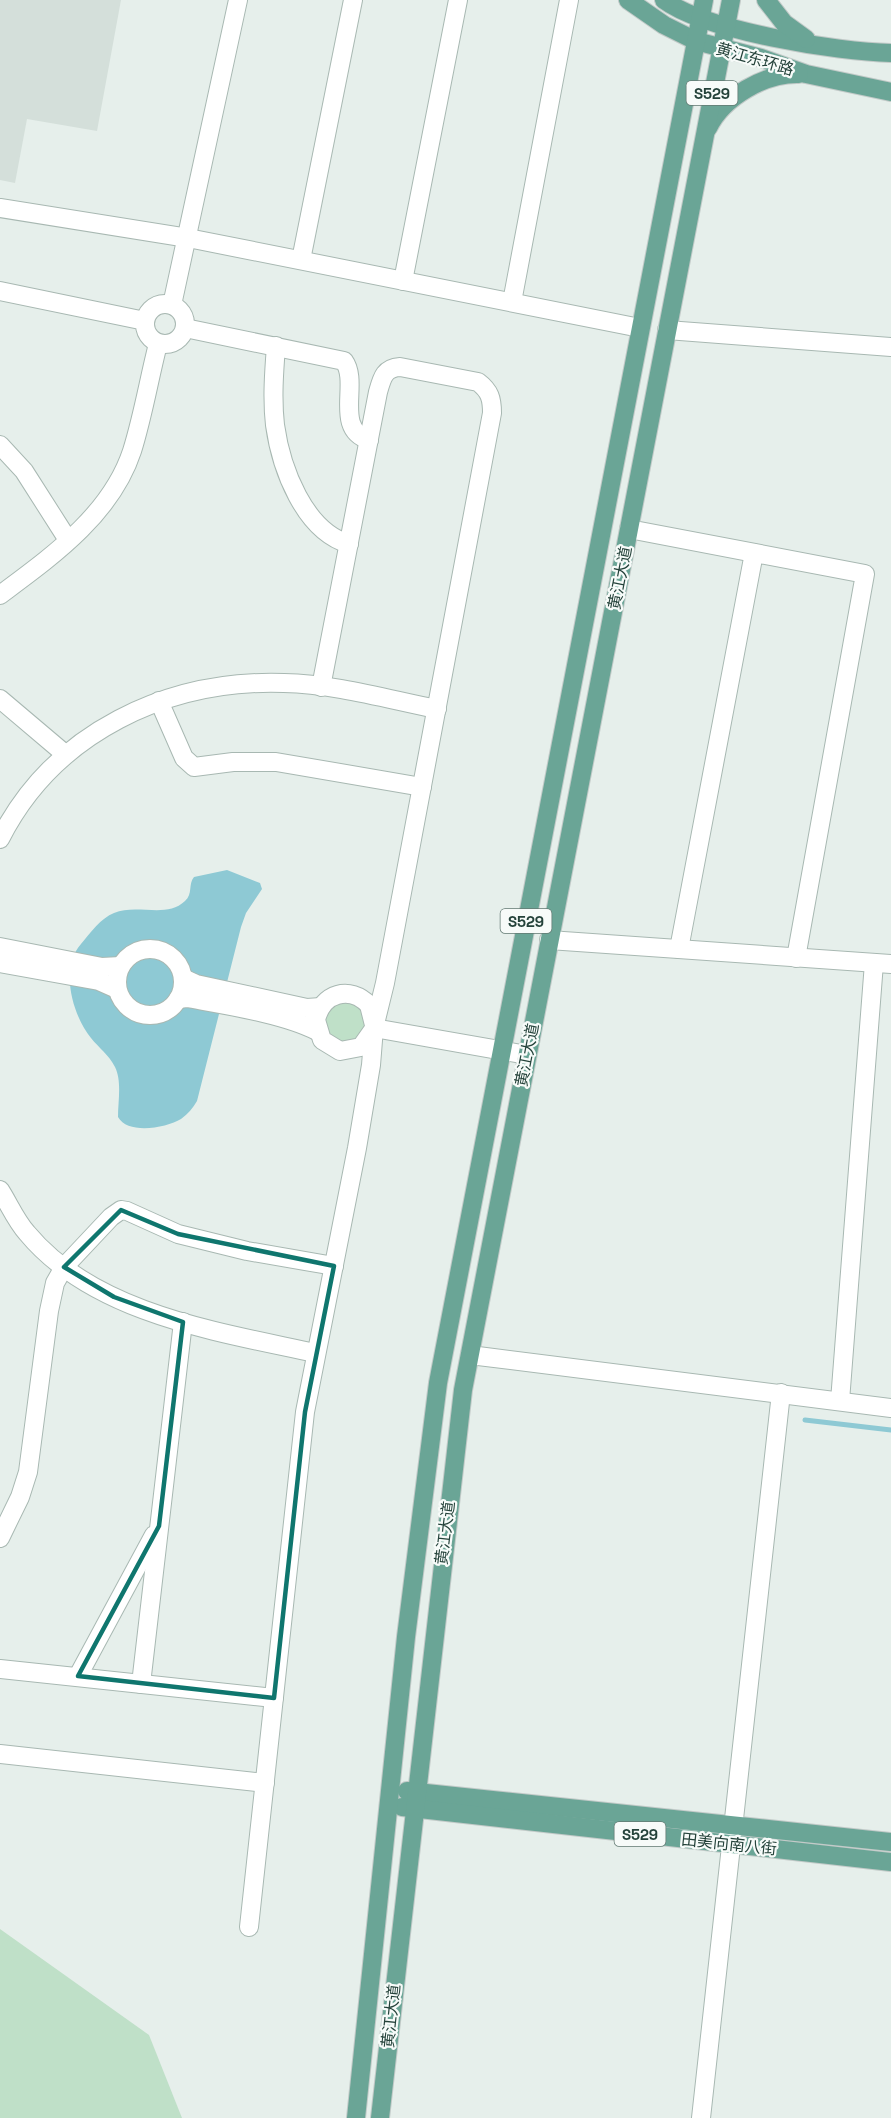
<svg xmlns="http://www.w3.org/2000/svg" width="891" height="2118" font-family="'Space Grotesk','Noto Sans SC',sans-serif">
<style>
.built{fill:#d4dfda}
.green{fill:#bfe0c8}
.water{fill:#8ec9d4}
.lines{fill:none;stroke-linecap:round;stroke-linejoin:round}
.stream{stroke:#8ec9d4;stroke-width:5}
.minor-casing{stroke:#a8b8b2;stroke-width:20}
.major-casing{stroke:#c2cac8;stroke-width:20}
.minor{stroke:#fff;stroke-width:18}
.major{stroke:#6aa596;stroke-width:18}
.marked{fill:none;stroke:#0f766e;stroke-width:4.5;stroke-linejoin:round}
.labels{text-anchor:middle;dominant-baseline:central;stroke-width:4.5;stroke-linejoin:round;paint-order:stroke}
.shield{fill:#f7fbf9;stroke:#637a73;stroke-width:1.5}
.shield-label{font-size:15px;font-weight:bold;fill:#24423a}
.street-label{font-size:16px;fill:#24423a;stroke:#f7fbf9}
</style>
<rect width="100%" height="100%" fill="#e6efeb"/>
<polygon class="built" points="0,0 121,0 97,131 27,119 15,183 0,180"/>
<g class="green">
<circle cx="345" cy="1022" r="20"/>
<polygon points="0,1929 149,2035 182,2118 0,2118"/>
</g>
<path class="water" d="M227 870 260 883 262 889 246 913 241 927 197 1101C193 1108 188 1114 181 1119 166 1128 128 1135 118 1117 118 1102 122 1081 115 1067 109 1055 99 1048 91 1038 73 1016 59 969 81 944 90 933 101 918 114 913 137 903 166 919 185 901 193 894 188 884 194 877Z"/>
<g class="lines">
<polyline class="stream" points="805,1420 891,1430"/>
<defs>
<g id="minor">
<polyline points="0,208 188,238 640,328"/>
<polyline points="301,260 353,0"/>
<polyline points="403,281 458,0"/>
<polyline points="0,291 145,321"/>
<polyline points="512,302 569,0"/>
<circle cx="165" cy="324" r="20"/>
<polyline points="172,305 238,0"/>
<path d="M185 328 344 361C360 383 333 429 369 440"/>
<polyline points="667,330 891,347"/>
<path d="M276 346C274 372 272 399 275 425 281 468 304 531 349 544"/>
<polyline points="0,445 24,471 68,540"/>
<polyline points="629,529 865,574 796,958"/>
<path d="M0 595C51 557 111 515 132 451 143 416 149 379 158 344"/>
<polyline points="0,699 65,754"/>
<polyline points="159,701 184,758 194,767 233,762 276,762 422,787"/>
<path d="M0 839C54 732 168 679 284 683 335 684 387 699 437 709"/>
<polyline points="549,940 891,964"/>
<polyline points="0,947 102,967 121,966"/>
<circle cx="150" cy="982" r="33"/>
<polyline points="679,949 754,553"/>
<polyline points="0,963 99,981 117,989"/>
<polyline points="183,978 196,984 307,1008 321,1007"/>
<path d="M178 999 187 998C225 1005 284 1014 317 1031"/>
<polyline points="374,1028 527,1055"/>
<path d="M373 1030 361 1047 340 1051 322 1040 316 1020C322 993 350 985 369 1005L374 1025"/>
<path d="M0 1190C9 1204 16 1221 27 1233 94 1314 219 1332 315 1353"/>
<polyline points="470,1355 891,1408"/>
<polyline points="840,1401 874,963"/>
<polyline points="0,1538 20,1497 28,1472 49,1311 55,1283 64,1267 111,1217 121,1210 127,1211 178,1234 247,1251 334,1266"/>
<polyline points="0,1669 274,1698"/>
<polyline points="78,1676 154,1535"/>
<polyline points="141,1684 183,1322"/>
<polyline points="0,1754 265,1783"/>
<path d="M249 1927 305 1412 357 1148 371 1065 374 1028 385 983 492 413C492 399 490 391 478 382L400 367C384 368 382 378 378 392L321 687"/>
<polyline points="701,2118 781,1393"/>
</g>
<g id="major">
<polyline points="628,0 664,25 696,41 761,58 806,74 891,92"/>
<path d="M664 0C706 31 838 52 891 53"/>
<polyline points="766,0 784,23 806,39"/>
<path d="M708 128C723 97 765 73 799 74"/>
<polyline points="407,1791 891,1842"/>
<polyline points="402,1807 891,1862"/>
<polyline points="356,2118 406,1637 438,1383 704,0"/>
<polyline points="380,2118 463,1390 731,0"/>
</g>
</defs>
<use href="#minor" class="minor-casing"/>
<use href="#major" class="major-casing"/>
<use href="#minor" class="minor"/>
<use href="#major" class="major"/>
</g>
<path class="marked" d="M121 1210 178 1234 334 1266 305 1412 274 1698 78 1676 159 1526 183 1322 114 1297 64 1267Z"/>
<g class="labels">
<g class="shield">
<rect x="686.5" y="81" width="51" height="24" rx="4.5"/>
<rect x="500.5" y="909" width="51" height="24" rx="4.5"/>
<rect x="614.5" y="1822" width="51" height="24" rx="4.5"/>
</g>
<g class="shield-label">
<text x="712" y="93">S529</text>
<text x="526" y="921">S529</text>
<text x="640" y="1834">S529</text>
</g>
<g class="street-label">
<text transform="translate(755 59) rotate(16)">黄江东环路</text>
<text transform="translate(620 578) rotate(-79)">黄江大道</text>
<text transform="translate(527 1055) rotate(-79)">黄江大道</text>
<text transform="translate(445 1533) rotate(-83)">黄江大道</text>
<text transform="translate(729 1844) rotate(6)">田美向南八街</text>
<text transform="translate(391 2016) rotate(-84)">黄江大道</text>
</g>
</g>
</svg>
